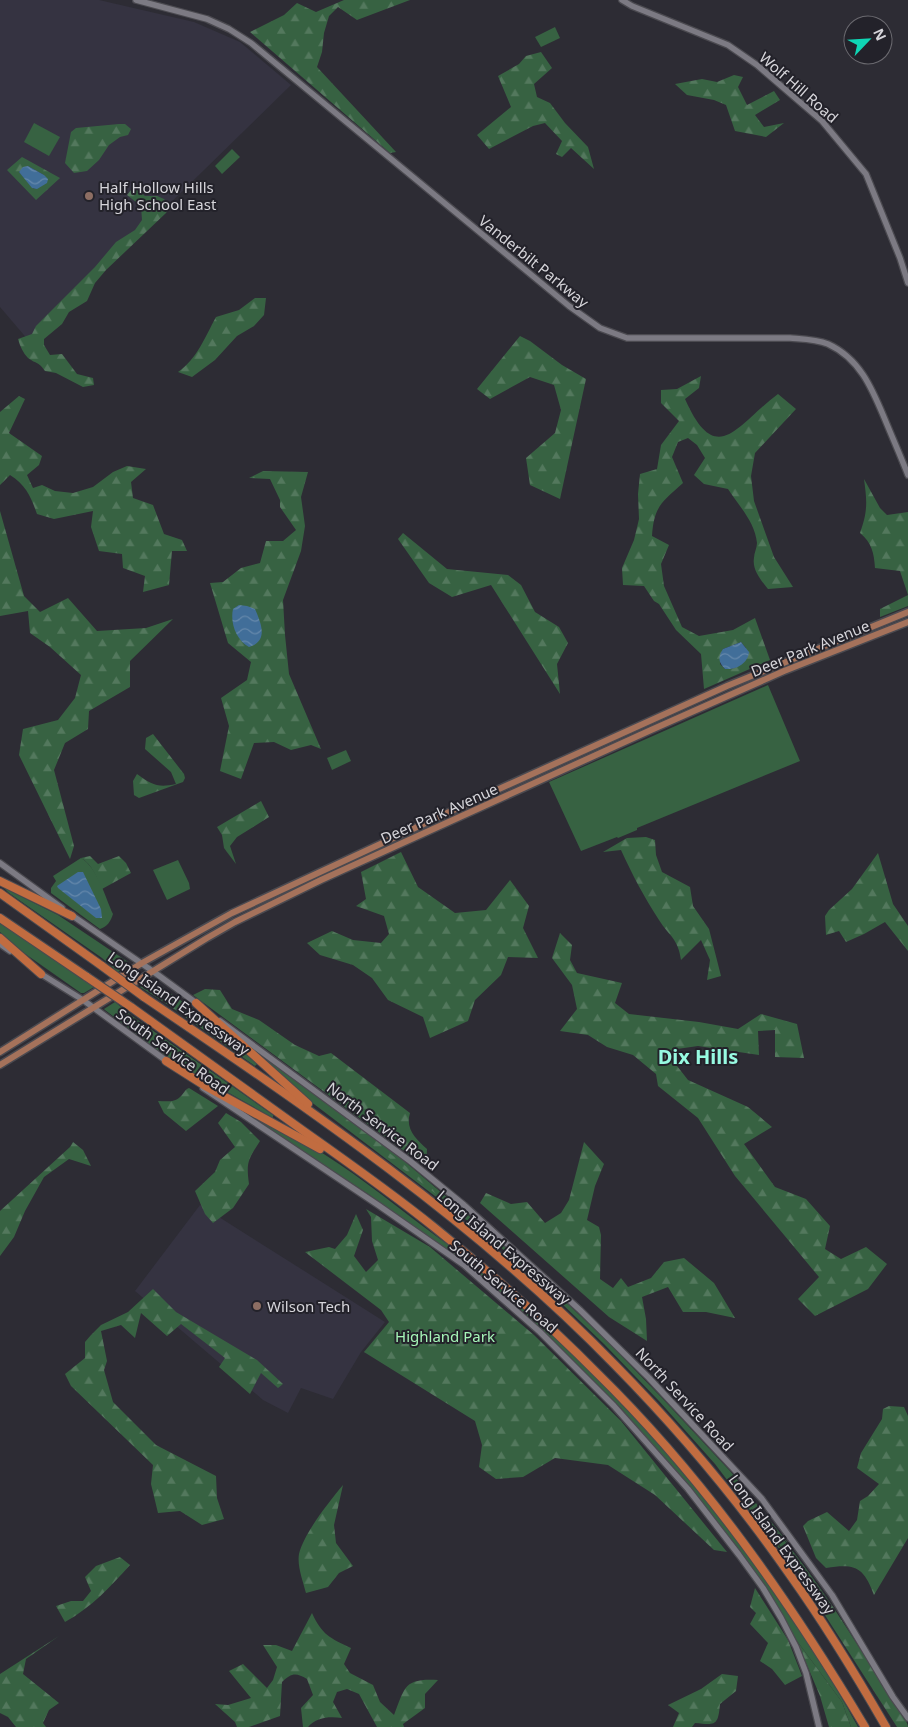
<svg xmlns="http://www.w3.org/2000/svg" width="908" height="1727" font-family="'Noto Sans',sans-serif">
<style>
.built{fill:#353341}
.green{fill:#376242}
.forest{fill:url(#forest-firs);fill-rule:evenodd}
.water{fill:url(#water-waves)}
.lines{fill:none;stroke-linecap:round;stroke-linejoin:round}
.secondary-casing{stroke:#4b4a50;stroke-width:8}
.primary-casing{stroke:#4b4a50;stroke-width:9}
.highway-casing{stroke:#4b4a50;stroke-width:10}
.secondary{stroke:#7c7a83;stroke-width:5.5}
.primary{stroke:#a5725b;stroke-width:6}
.highway{stroke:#c16c40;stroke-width:8}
.highway-bridge-casing{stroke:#4b4a50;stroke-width:10;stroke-linecap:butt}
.highway-bridge{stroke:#c16c40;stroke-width:8}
.education-dot{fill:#8d6e63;stroke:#23222a;stroke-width:2}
.labels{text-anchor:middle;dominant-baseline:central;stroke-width:4;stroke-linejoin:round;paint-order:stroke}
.street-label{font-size:15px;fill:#d6d5da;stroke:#23222a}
.poi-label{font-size:15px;fill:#d6d5da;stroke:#23222a;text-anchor:start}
.park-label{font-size:15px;fill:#a6f6b8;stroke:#23222a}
.district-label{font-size:20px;font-weight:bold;fill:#97fae1;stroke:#23222a}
</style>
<defs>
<pattern id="forest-firs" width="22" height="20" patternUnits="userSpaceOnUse" patternTransform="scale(1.25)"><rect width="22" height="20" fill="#376242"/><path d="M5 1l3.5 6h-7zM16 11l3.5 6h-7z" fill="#53785d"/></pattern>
<pattern id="water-waves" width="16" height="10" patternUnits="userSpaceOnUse" patternTransform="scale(1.25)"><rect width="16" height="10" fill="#416e99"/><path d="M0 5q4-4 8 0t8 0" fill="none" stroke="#6588ab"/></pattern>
</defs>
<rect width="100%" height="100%" fill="#2d2c34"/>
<g class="built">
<polygon points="0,0 99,0 194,22 240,42 291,85 29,341 0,307"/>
<polygon points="200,1205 385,1322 361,1352 333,1399 301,1388 288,1413 263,1400 135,1291"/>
</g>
<g class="green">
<polygon points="555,27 560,38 541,47 535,37"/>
<polygon points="34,123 60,137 49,156 24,142"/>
<polygon points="232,149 240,157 222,174 215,166"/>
<polygon points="768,685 800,761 637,828 637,830 618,838 617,837 581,851 549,782"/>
<polygon points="346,750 351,761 332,770 327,758"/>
<path d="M81 858C98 868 105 897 113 914 111 921 107 927 100 929L51 893V888L56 881 53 876Z"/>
<polygon points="178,860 189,883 190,889 167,900 153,870"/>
<polygon points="4,888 58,915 128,962 128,965 118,972 102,958 9,893"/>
<polygon points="0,922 94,987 84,993 81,993 24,953 0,932"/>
<polygon points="148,982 154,982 213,1023 257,1064 255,1066 164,1002 140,987"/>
<polygon points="115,1002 132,1016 273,1115 273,1118 169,1059 105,1010 104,1009"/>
<polygon points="258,1053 378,1139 520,1259 607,1341 662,1398 730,1471 793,1549 743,1494 797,1572 715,1464 659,1401 604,1344 518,1262 477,1228 306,1098 257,1054"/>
<path d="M247 1111C268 1123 289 1133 309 1145 350 1169 387 1199 424 1227 441 1240 458 1251 474 1264 628 1393 762 1551 858 1727H851L842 1702 797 1641 766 1588 701 1501 620 1407 525 1314 488 1281 371 1196 247 1114Z"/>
</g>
<g class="forest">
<polygon points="344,0 410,0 357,20 338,7 329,16 324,33 322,52 317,67 396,152 390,153 250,32 284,15 297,3 316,12"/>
<polygon points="541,52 552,68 534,84 537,97 550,103 565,123 588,147 594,169 571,148 562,157 556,154 562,141 545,123 533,126 489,149 477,135 511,107 498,76 519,64 526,56"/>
<polygon points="734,75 743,77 738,87 747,105 774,91 780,100 755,115 764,127 784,123 766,137 735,131 726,105 714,100 687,95 675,84 702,79 717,82"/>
<polygon points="119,124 125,124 131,129 128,135 120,137 109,145 99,160 87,171 74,173 65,163 71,132 76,128"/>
<path d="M22 157 60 178 36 200 7 170ZM28 166 44 175 34 189 19 172Z"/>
<path d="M131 190H138L145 196H157L164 199 170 207 166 213 106 270 95 283 87 301 69 312 62 324 44 339V345L50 355 62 354 77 374 93 378 94 385 83 387 56 373 45 371C38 361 36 364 28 358 23 353 20 346 18 339L32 334 36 326 95 267 116 242 135 230 142 220 141 206 127 195Z"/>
<path d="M255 298H266L264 315 254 326 237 336 215 360 192 377 178 372C197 359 205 337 216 317L239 310Z"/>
<polygon points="520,336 530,341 562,365 586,379 560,499 530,485 526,458 555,433 561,410 554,385 530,377 490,399 477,389"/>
<path d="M701 376 699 388 685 399C717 471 738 423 778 394L796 409 755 453 751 476 754 501 774 557 793 587 768 589C761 580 752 570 754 558 754 553 757 548 757 543 755 522 739 506 728 489L704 484 694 475 705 458 697 445 688 438 678 442 672 457 683 483C662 502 654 506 652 536L669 545 661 564 664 586 682 627 699 636 733 630 755 618 770 660 704 689 701 654 676 630 659 604 654 601 644 586 623 585 622 568 634 540 639 519 638 494 640 474 657 469 661 445 679 421 661 403V390L677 389ZM741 642 746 648 735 668 725 669 720 664 723 649Z"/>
<path d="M19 396 25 399 9 433 42 456 39 465 27 475 33 488 42 485 55 491 73 493 93 487 113 472 127 466 146 469 131 482 133 498 153 505 164 534 182 540 187 551H172L169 585 143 592 145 576 123 568 122 554 99 551 91 527 93 511 54 519 37 514C31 497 26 485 10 475L0 485V412Z"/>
<polygon points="263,471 308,472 301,497 305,526 301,551 283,600 285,635 289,674 321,749 311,745 291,750 274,742 254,743 241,779 220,771 229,726 221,698 247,680 251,662 228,643 210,583 223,582 241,568 260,563 266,541 283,541 296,530 280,507 280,500 270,479 249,478"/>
<path d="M864 479 880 508 887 515 908 512V606L880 617V609L908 595 900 571 875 568C874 553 872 543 860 533 868 511 867 501 864 479Z"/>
<polygon points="0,511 24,596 40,612 68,598 97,631 146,628 173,619 130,661 130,687 89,711 88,729 65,743 54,770 74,846 70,859 19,755 23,729 58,720 75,698 81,675 50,647 30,633 28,611 0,616"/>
<polygon points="403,533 447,569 508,575 521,585 535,612 559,627 568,643 557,664 560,694 491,585 452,597 429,583 398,539"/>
<path d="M153 734 184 774 185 778 183 782 139 798 134 795 133 781 137 774C152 785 158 788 176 784L171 772 145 749 146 738Z"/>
<polygon points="261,801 269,817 237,837 230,846 236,864 224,848 222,835 217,827"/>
<path d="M646 837 655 840 656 855 662 872 690 887 693 906 709 929 721 976 707 980 710 960 701 940 681 960C678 938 669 936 659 920 644 897 632 874 621 850L603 852 627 838Z"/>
<polygon points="401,852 418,887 455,913 486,910 510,880 529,906 523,928 538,958 508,957 501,975 475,1000 468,1021 430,1038 423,1017 388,1000 372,978 353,965 320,955 307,943 332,931 353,940 381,943 389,934 384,916 356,906 366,899 361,872"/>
<polygon points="878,853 893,904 908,926 908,951 885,922 864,934 846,942 839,931 826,935 825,916 829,910 852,889"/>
<path d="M90 856 98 864 119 856 126 863 131 873 102 889C97 878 92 864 81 858Z"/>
<polygon points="560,933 572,945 570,960 577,973 622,983 615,1003 629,1014 699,1022 738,1029 761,1014 797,1024 804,1058 775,1057 775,1030 758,1031 759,1055 698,1046 677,1049 670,1057 688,1080 748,1107 772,1127 744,1144 775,1187 806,1199 830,1226 825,1249 841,1259 866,1247 887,1264 868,1289 815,1316 798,1299 819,1277 735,1176 698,1118 658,1086 656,1074 633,1055 607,1047 588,1035 560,1031 577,1009 572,985 552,958"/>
<polygon points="154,982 213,1023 233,1041 234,1049 146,990 148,985"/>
<path d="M205 989 220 990 232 1009 259 1020 295 1045 319 1056 331 1053 410 1113C405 1129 416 1139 427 1149L426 1167 193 995Z"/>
<path d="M267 1058 380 1140 382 1147 468 1216 467 1218C431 1190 395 1162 357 1134 326 1111 290 1090 267 1058Z"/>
<path d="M189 1088 218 1106 186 1131 164 1113 158 1101C165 1101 174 1103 180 1097 184 1094 184 1090 189 1088Z"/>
<path d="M226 1113 241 1122 260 1141C248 1160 246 1162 249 1184L233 1208 213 1223 205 1214 195 1191 215 1172 220 1160 235 1147 218 1123Z"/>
<polygon points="73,1142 83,1150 91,1166 69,1159 44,1177 25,1211 14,1237 0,1256 0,1211 70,1147"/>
<polygon points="584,1142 604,1164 595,1186 587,1220 599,1227 601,1235 600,1279 613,1288 621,1278 628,1287 651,1278 664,1262 684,1258 714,1283 735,1318 706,1312 683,1312 668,1287 642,1297 646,1319 647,1341 609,1317 480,1203 486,1193 511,1204 527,1202 545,1223 561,1213 569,1200"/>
<polygon points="366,1209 430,1247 534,1335 621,1421 727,1552 714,1550 655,1495 608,1465 555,1458 523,1477 496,1479 479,1467 482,1445 475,1421 364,1352 389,1322 381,1310 305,1252 329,1247 335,1249 347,1235 356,1214 363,1230 354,1256 366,1272 378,1260 372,1241 371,1217"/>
<polygon points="153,1289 176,1312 257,1360 283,1384 278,1388 261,1373 250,1394 219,1367 225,1358 181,1324 167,1336 141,1313 135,1338 121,1325 101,1331 107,1361 104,1370 113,1402 156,1445 216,1476 217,1498 224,1519 202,1525 180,1511 158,1513 151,1484 153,1465 71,1386 65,1374 85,1358 85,1342 91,1335 101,1325 128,1312"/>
<path d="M889 1406 904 1407 908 1416V1538L874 1595C864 1567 855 1563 826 1568L816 1558 803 1526 808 1521 827 1512 849 1531 857 1520 860 1501 868 1496 879 1484 857 1468 861 1453 882 1419 883 1409Z"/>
<path d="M343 1485 334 1525 336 1543 353 1566 339 1573 328 1587 306 1593C303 1581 297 1566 299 1554 304 1533 329 1502 343 1485Z"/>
<path d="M740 1490C801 1553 845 1623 890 1698 894 1706 908 1720 908 1727H897L785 1553Z"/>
<path d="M120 1557 130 1565C110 1587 92 1607 65 1622L56 1606 71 1601H83L91 1591 85 1577 96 1566Z"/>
<polygon points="755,1588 788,1640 802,1676 785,1685 772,1669 760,1661 768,1643 750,1624 756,1613 750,1607"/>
<path d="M312 1613C322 1635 330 1638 351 1648L344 1664 350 1673 373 1685 380 1702 394 1715C405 1688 403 1678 438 1680L425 1694V1708L403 1724 404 1727H377L359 1694 347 1689 337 1692 333 1702 342 1718C330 1716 316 1717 308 1727H303L301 1708 313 1695 307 1679C296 1672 291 1673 282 1682L280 1716 249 1727H237L235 1722 215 1704 228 1705 251 1698 229 1671 243 1664 267 1688 273 1680 277 1667 263 1645H276L292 1651Z"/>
<polygon points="59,1636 26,1659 23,1674 59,1703 49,1710 43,1723 46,1727 16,1727 8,1717 0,1713 0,1674"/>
<polygon points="797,1641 842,1702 851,1727 829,1727 820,1696"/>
<path d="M722 1674 738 1676 736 1691 720 1704C718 1726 716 1725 695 1723L692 1727H673L679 1713 668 1705 701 1689Z"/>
</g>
<g class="water">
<polygon points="28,166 44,175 48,179 47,183 37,189 32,188 19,172 23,167"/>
<path d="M239 605 247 606 255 609C261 623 269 641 249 647 236 640 230 623 233 609Z"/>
<path d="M741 642 749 652C748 664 735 670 725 669 718 662 718 657 723 649Z"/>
<polygon points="78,872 83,872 101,909 102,918 96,918 58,888 57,886"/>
</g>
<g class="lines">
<defs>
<g id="secondary">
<path d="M136 0 207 19 229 29 251 43 569 306 600 328 627 338H790C803 339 816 339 828 344 861 359 873 391 886 422 893 439 901 457 908 475"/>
<polyline points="622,0 632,6 728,45 757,65 822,121 866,174 900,258 908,283"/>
<polyline points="0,863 62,908"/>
<polyline points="70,914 154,972 199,1005"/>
<polyline points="0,944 10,951"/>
<polyline points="38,972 83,1000 168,1062"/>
<polyline points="220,1021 410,1161 464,1205 580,1310 649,1378 762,1499 832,1595 893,1697 908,1718"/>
<polyline points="203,1088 378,1205 464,1265 540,1332 614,1406 688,1489 739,1555 763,1588 781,1618 796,1647 806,1673 819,1727"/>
</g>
<g id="primary">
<polyline points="0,1052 142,963 232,913 488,794 727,686 908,612"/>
<polyline points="0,1065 207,938 235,922 321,880 651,730 784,671 908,622"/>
</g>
<g id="highway">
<polyline points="0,881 72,916"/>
<polyline points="0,893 102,966"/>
<polyline points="0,918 87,977"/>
<polyline points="0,938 41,974"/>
<path d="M144 997C308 1108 475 1221 614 1364 678 1429 738 1500 790 1575 825 1624 856 1675 886 1727"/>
<polyline points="196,1003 308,1104"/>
<path d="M131 1007C189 1049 247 1090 305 1132 349 1163 393 1194 435 1228 492 1274 547 1322 598 1374 704 1478 789 1600 865 1727"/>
<polyline points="166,1061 207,1087 320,1149"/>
</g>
</defs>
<use href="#secondary" class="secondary-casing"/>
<use href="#primary" class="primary-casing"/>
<use href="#highway" class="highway-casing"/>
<use href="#secondary" class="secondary"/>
<use href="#primary" class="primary"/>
<use href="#highway" class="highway"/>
<defs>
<g id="highway-bridge">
<polyline points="102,966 144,997"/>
<polyline points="87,977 131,1007"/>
</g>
</defs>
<use href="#highway-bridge" class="highway-bridge-casing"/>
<use href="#highway-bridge" class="highway-bridge"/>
</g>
<g class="education-dot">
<circle cx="89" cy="196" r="5"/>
<circle cx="257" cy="1306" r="5"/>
</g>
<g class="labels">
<g class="street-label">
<text transform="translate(799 87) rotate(41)">Wolf Hill Road</text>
<text transform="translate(534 261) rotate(39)">Vanderbilt Parkway</text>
<text transform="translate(810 648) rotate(-22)">Deer Park Avenue</text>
<text transform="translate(439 813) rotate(-24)">Deer Park Avenue</text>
<text transform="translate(179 1003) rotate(35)">Long Island Expressway</text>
<text transform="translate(173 1051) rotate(36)">South Service Road</text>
<text transform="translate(383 1126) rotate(37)">North Service Road</text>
<text transform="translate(504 1247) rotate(40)">Long Island Expressway</text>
<text transform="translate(504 1286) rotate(40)">South Service Road</text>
<text transform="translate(685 1399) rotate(47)">North Service Road</text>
<text transform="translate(782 1544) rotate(54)">Long Island Expressway</text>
</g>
<g class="poi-label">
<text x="99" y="187">Half Hollow Hills<tspan x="99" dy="17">High School East</tspan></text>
<text x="267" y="1306">Wilson Tech</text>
</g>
<g class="park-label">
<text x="445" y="1336">Highland Park</text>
</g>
<g class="district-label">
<text x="698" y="1056">Dix Hills</text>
</g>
</g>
<g transform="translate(868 40) rotate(65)"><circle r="24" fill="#23222a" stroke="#6b6a70"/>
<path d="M0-4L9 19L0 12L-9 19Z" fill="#0fd5b4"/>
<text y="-8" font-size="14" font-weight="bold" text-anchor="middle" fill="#d6d5da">N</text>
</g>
</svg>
